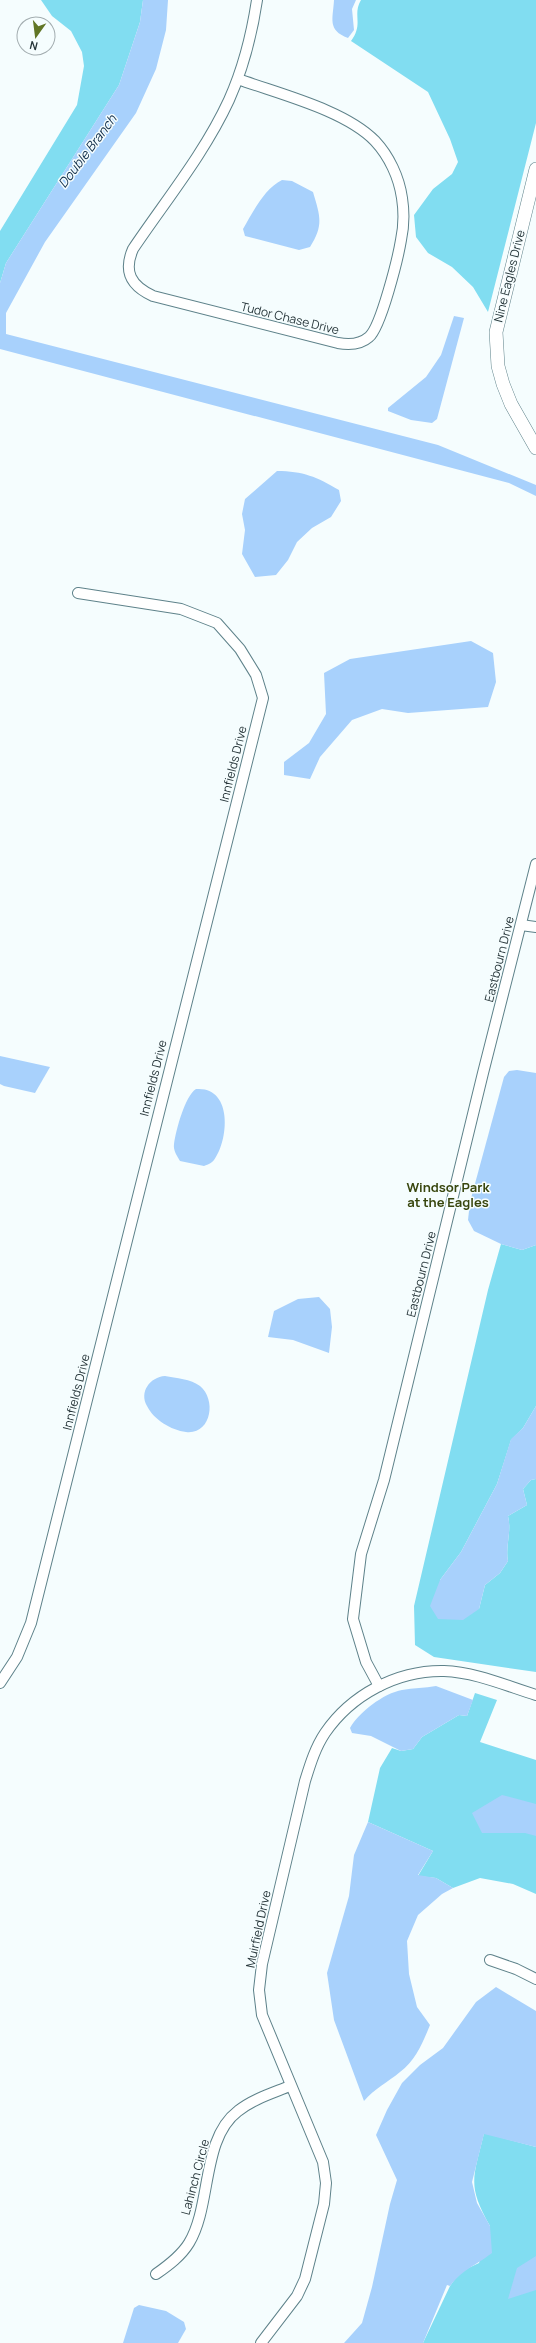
<svg xmlns="http://www.w3.org/2000/svg" width="536" height="2343" font-family="Manrope,sans-serif">
<style>
.green{fill:#81ddf1}
.water{fill:#a8d1fc}
.lines{fill:none;stroke-linecap:round;stroke-linejoin:round}
.minor-casing{stroke:#5e828a;stroke-width:12}
.tertiary-casing{stroke:#5e828a;stroke-width:14}
.minor{stroke:#fff;stroke-width:10}
.tertiary{stroke:#fff;stroke-width:13}
.labels{text-anchor:middle;dominant-baseline:central;stroke-width:3;stroke-linejoin:round;paint-order:stroke}
.street-label{font-size:12px;fill:#27363a;stroke:#f5fdfe}
.water-label{font-size:13px;font-style:italic;fill:#112e4a;stroke:#f5fdfe}
.neighbourhood-label{font-size:13px;font-weight:bold;fill:#38460e;stroke:#f5fdfe}
</style>
<rect width="100%" height="100%" fill="#f5fdfe"/>
<g class="green">
<polygon points="41,0 143,0 140,22 119,85 6,263 0,283 0,231 77,105 84,66 82,52 71,31 52,16"/>
<path d="M361 0H536V123L488 312 473 287 452 267 428 253 416 237 414 215 433 189 452 174 458 162 450 139 428 92 351 41C364 24 352 15 361 0Z"/>
<path d="M501 1244 522 1250 536 1245V1406L523 1428 511 1440 497 1484 461 1552 440 1580 479 1609 485 1585 500 1573 508 1561C505 1546 512 1532 508 1516L527 1505 523 1489 531 1480 536 1479V1672L434 1657 415 1645 414 1606 488 1290Z"/>
<polygon points="475,1693 497,1700 480,1742 536,1760 536,1894 513,1884 480,1878 453,1888 436,1878 418,1876 433,1851 368,1822 380,1768 392,1748 401,1751 413,1749 422,1737 459,1715 467,1716"/>
<path d="M484 2133 536 2147V2343H423L450 2286 460 2272 479 2263 490 2226C466 2184 474 2177 484 2133Z"/>
</g>
<g class="water">
<polygon points="143,0 168,0 166,30 156,69 136,113 45,242 6,313 6,334 438,445 536,485 536,496 509,483 0,349 0,283 6,263 119,85 140,22"/>
<path d="M334 0H356L352 9 354 30 348 38C327 30 333 19 334 0Z"/>
<path d="M282 180 292 181 313 192C320 216 324 225 310 247L299 250 245 236 243 229C253 212 264 189 282 180Z"/>
<polygon points="454,316 464,318 437,419 432,423 411,420 388,411 388,408 426,377 441,355"/>
<path d="M277 471C303 471 317 477 339 490L341 501 331 517 312 528 297 542 288 560 276 575 255 577 242 554 245 530 242 514 245 499Z"/>
<polygon points="471,641 493,653 496,682 488,707 408,713 382,709 352,720 320,757 310,779 284,775 284,762 309,743 326,714 324,673 350,659"/>
<polygon points="0,1056 50,1067 35,1093 4,1086 0,1084"/>
<polygon points="517,1070 536,1073 536,1245 522,1250 501,1244 474,1231 468,1220 470,1202 504,1077 509,1071"/>
<path d="M196 1089C233 1086 229 1140 214 1160 212 1163 207 1165 204 1166L180 1161C177 1156 173 1150 174 1144 176 1130 185 1096 196 1089Z"/>
<polygon points="319,1297 330,1309 332,1327 329,1353 293,1340 268,1337 274,1311 298,1299"/>
<path d="M165 1376C176 1378 191 1379 200 1386 217 1400 211 1435 186 1432 171 1430 154 1420 147 1406 139 1392 150 1377 165 1376Z"/>
<path d="M536 1406V1479L531 1480 523 1489 527 1505 508 1516C512 1532 505 1546 508 1561L500 1573 485 1585 479 1609 463 1620 438 1619 430 1606 440 1580 461 1552 497 1484 511 1439 523 1428Z"/>
<path d="M436 1686 473 1700 467 1716 459 1715 422 1737 413 1749 401 1751 371 1736 352 1733 350 1728C358 1713 384 1693 402 1690 413 1688 425 1688 436 1686Z"/>
<polygon points="502,1795 536,1804 536,1836 525,1833 482,1833 472,1813"/>
<path d="M368 1822 433 1851 418 1875 436 1878 453 1888 442 1894 418 1915 407 1941 409 1974 417 2007 430 2025C423 2042 416 2060 400 2072 388 2082 374 2089 364 2101L334 2020 327 1973 349 1896 354 1855Z"/>
<path d="M496 1987 536 2011V2147L484 2134 472 2182 477 2203 490 2226 492 2253C475 2266 463 2269 450 2286L447 2285 423 2343H344L362 2323 372 2287 390 2204 397 2180 376 2135 387 2110 402 2083 420 2065 443 2048 476 2002Z"/>
<polygon points="536,2256 536,2290 508,2299 517,2268"/>
<polygon points="139,2305 166,2311 184,2322 186,2329 178,2343 123,2343 134,2308"/>
</g>
<g class="lines">
<defs>
<g id="minor">
<path d="M238 79C279 94 345 110 375 141 389 156 399 177 402 198 404 211 404 226 401 240 398 258 381 327 369 337 360 345 349 345 338 343L153 296C131 286 123 272 133 249 166 200 204 154 229 100 243 69 252 33 257 0"/>
<polyline points="521,925 536,927"/>
<polyline points="0,1683 17,1657 31,1623 263,698 256,675 240,649 217,623 181,609 78,593"/>
<polyline points="379,1686 366,1662 353,1619 361,1554 384,1480 483,1073 536,864"/>
<polyline points="490,1960 516,1969 536,1979"/>
<path d="M156 2274C169 2265 181 2256 189 2243 212 2205 201 2139 238 2111 253 2099 273 2093 290 2086"/>
<path d="M261 2343 297 2296 305 2279 324 2204 326 2183 323 2162 262 2015 259 1990 262 1964 305 1781C310 1765 315 1748 325 1733 351 1695 397 1670 444 1671 475 1672 507 1686 536 1695"/>
</g>
<polyline id="tertiary" points="536,169 496,332 498,366 503,384 511,404 536,448"/>
</defs>
<use href="#minor" class="minor-casing"/>
<use href="#tertiary" class="tertiary-casing"/>
<use href="#minor" class="minor"/>
<use href="#tertiary" class="tertiary"/>
</g>
<g class="labels">
<g class="street-label">
<text transform="translate(509 276) rotate(-76)">Nine Eagles Drive</text>
<text transform="translate(290 318) rotate(14)">Tudor Chase Drive</text>
<text transform="translate(233 764) rotate(-76)">Innfields Drive</text>
<text transform="translate(499 959) rotate(-76)">Eastbourn Drive</text>
<text transform="translate(153 1078) rotate(-76)">Innfields Drive</text>
<text transform="translate(421 1274) rotate(-76)">Eastbourn Drive</text>
<text transform="translate(76 1392) rotate(-76)">Innfields Drive</text>
<text transform="translate(258 1929) rotate(-78)">Muirfield Drive</text>
<text transform="translate(195 2177) rotate(-75)">Lahinch Circle</text>
</g>
<g class="water-label">
<text transform="translate(87 151) rotate(-53)">Double Branch</text>
</g>
<g class="neighbourhood-label">
<text x="448" y="1187">Windsor Park<tspan x="448" dy="15">at the Eagles</tspan></text>
</g>
</g>
<g transform="translate(36 36) rotate(194)"><circle r="19" fill="#f5fdfe" stroke="#a3adb0"/>
<path d="M0-3L7 15L0 10L-7 15Z" fill="#617626"/>
<text y="-6" font-size="11" font-weight="bold" text-anchor="middle" fill="#27363a">N</text>
</g>
</svg>
